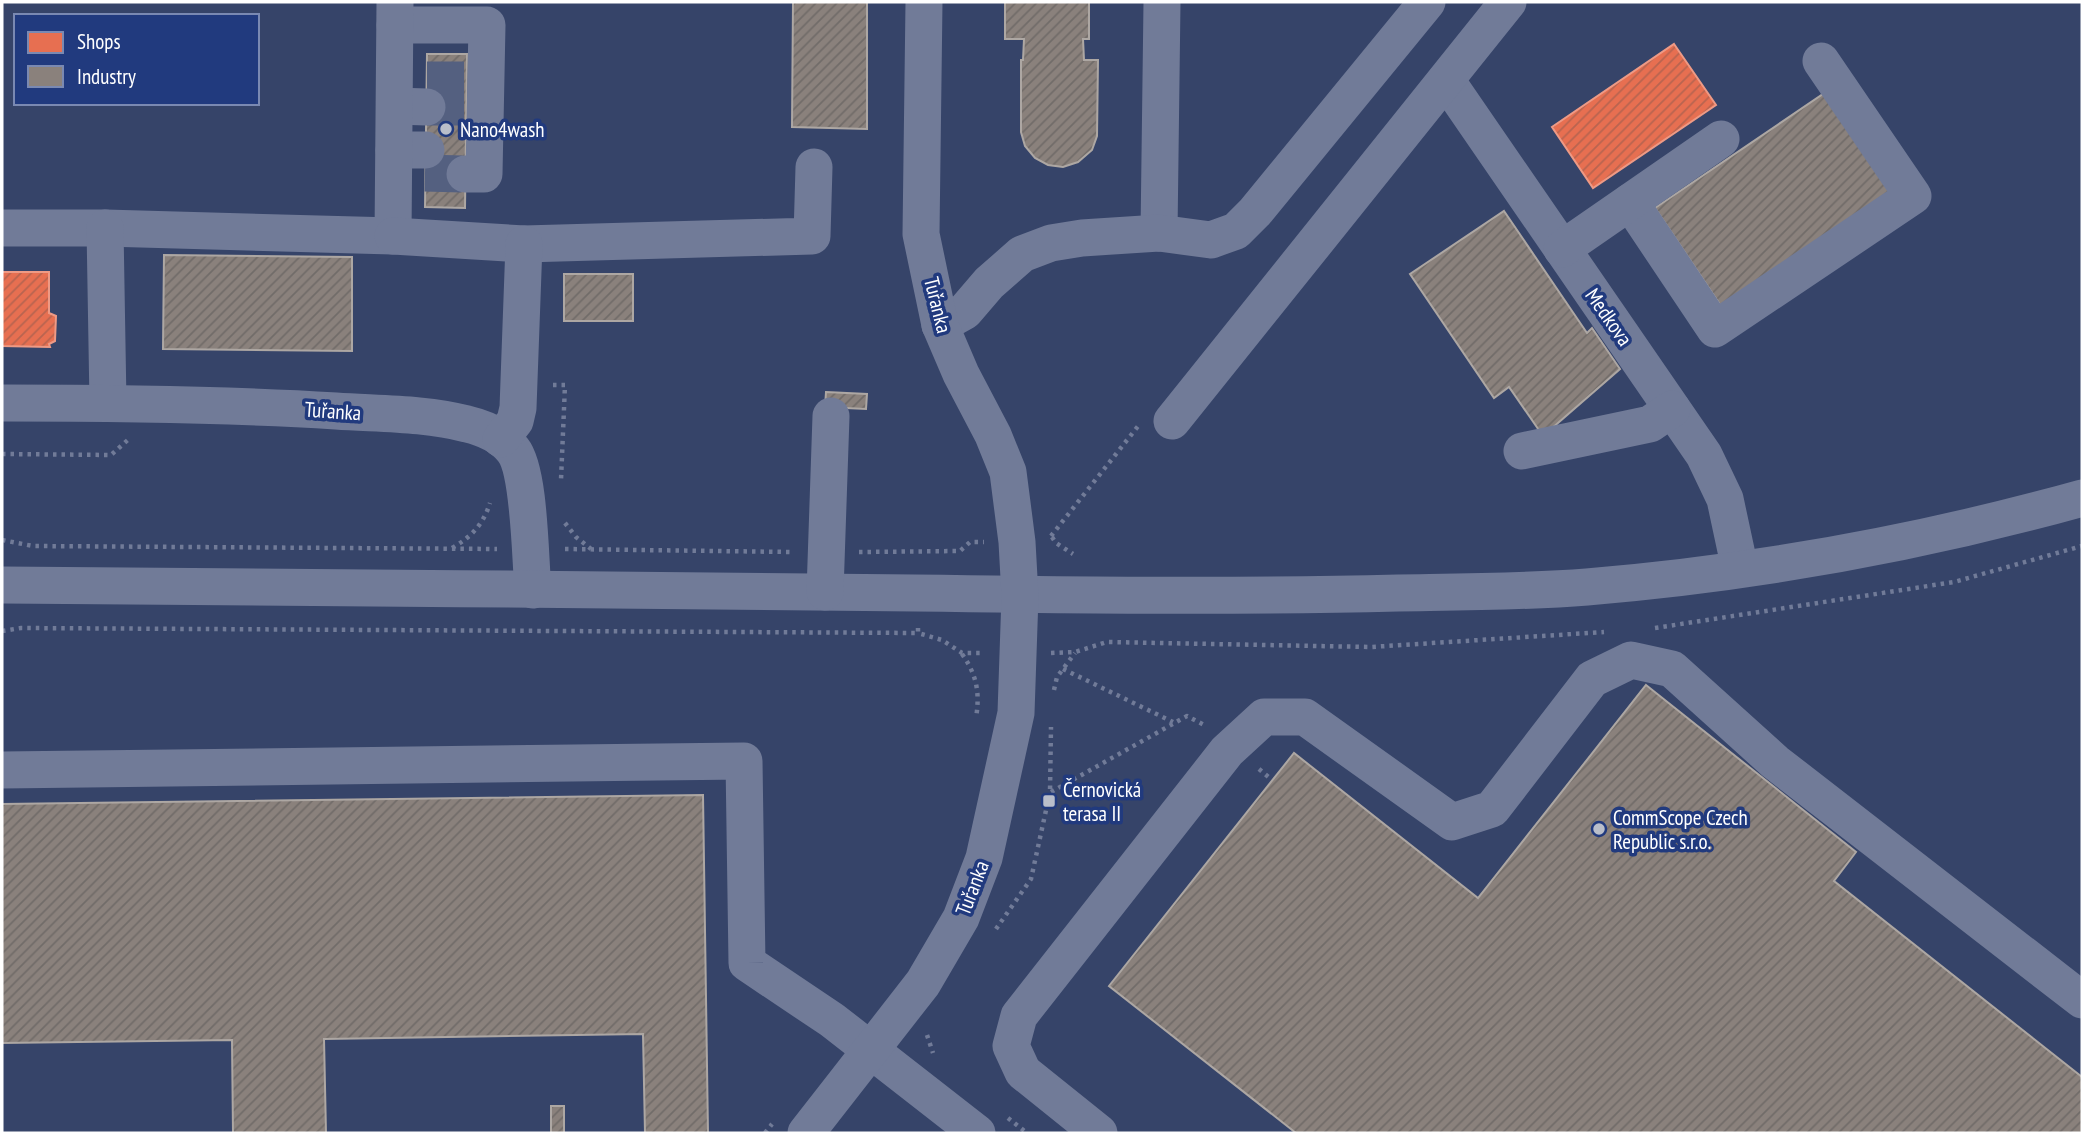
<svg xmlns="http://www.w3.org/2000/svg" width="2084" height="1135" font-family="'PT Sans Narrow',sans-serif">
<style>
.shops{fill:url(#shops-hatch);stroke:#ee9a85;stroke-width:2}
.industry{fill:url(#industry-hatch);stroke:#ada7a3;stroke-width:2}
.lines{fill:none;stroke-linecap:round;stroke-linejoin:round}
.minor-tunnel{stroke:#546080;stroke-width:37;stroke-dasharray:37 18;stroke-linecap:butt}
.path{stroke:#717b98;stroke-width:4.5;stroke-dasharray:3.5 5;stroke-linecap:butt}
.minor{stroke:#717b98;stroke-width:37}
.poi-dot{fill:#b9beca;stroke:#213a7e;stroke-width:2.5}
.labels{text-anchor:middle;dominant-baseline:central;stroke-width:7;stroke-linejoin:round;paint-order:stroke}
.poi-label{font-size:21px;fill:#fff;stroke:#213a7e;text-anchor:start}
.street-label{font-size:21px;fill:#fff;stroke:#213a7e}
</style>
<defs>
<pattern id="shops-hatch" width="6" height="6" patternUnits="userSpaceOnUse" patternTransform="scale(1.75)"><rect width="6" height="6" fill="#e76f51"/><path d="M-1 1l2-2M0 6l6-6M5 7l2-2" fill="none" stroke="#b86450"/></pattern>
<pattern id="industry-hatch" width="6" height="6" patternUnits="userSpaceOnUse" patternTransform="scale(1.75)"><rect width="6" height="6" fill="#8a817c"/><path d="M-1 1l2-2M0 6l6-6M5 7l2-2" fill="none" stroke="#716c69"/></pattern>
</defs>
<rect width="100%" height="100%" fill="#364469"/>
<g class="shops">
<polygon points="1674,44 1716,105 1593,188 1552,127"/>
<polygon points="2,272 49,272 49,313 56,316 55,341 49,344 50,347 2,346"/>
</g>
<g class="industry">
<polygon points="793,2 867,2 867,129 792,127"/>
<polygon points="1005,2 1089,2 1089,39 1083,39 1084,60 1098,60 1097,136 1092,150 1078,162 1063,167 1048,165 1035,158 1025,146 1021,132 1021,60 1023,60 1024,39 1005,39"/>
<polygon points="427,54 467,54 465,208 425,207"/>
<polygon points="1826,92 1893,191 1721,306 1655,208"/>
<polygon points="1504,211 1587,333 1592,328 1620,369 1543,436 1509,387 1494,398 1410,274"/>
<polygon points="164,255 352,257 352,351 163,349"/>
<rect x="564" y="274" width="69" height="47"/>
<polygon points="826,392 867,394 866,409 825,407"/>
<polygon points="1646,685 1856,852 1834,881 2082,1077 2082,1133 1296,1133 1109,986 1294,753 1478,898"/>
<polygon points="703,795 708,1133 645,1133 643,1034 324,1039 326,1133 233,1133 232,1040 2,1043 2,804"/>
<rect x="551" y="1106" width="13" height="27"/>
</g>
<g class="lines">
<g class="minor-tunnel">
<polyline points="427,80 466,80"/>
<polyline points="427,107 466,107"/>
<polyline points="425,173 465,174"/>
</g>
<g class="path">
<polyline points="553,385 565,385 561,480"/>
<polyline points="2,454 111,455 130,438"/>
<polyline points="565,523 576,537 591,549"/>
<polyline points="1051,536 1139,425"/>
<polyline points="1052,537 1056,543 1073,554"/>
<polyline points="2,540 33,546 497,549"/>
<path d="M452 548C471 537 483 525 490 503"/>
<polyline points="565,549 791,552"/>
<polyline points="859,552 960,551 970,542 984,542"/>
<polyline points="918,628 918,633 942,640 962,653 983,653"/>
<polyline points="1655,628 1954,582 2082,546"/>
<polyline points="2,631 21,628 918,633"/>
<polyline points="1051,653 1075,652 1107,642 1371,647 1604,632"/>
<path d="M962 654C977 675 980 693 976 718"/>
<polyline points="1063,669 1173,722"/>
<polyline points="1054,690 1057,677 1075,653"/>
<polyline points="1259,769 1272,780"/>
<polyline points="1051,792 1187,716 1206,726"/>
<polyline points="996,929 1031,879 1050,792 1051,727"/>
<polyline points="927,1035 933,1053"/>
<polyline points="1008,1118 1027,1133"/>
<polyline points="765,1133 772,1124"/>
</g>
<g class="minor">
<polyline points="395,25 487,25 484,174 465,174"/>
<polyline points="1446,80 1704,455 1725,499 1740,569"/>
<polyline points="395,106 427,107"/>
<polyline points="394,150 426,150"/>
<polyline points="1630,202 1715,329 1913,196 1821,61"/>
<polyline points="2,228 105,228 393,236 395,2"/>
<polyline points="105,228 108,403"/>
<polyline points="1159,233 1162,2"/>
<polyline points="393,236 524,244 812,236 814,167"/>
<polyline points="1562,249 1721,139"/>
<polyline points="940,325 965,311 989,283 1022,254 1051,243 1082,238 1159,233 1211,240 1236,231 1255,212 1427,2"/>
<path d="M2 403C113 403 224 404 336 411 379 414 425 413 467 424 484 428 502 436 513 450 530 471 530 559 533 590"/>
<polyline points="1172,421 1508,2"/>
<polyline points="501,439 515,421 518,408 524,244"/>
<polyline points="1522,451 1650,424 1672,409"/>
<path d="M2 585C306 588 611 589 915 593 1076 595 1237 597 1398 593 1461 592 1524 592 1587 587 1754 573 1921 543 2082 498"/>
<polyline points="825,592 831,416"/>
<polyline points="2,770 744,761 747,963 832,1020 977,1133"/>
<polyline points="806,1133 923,983 961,918 984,858 1016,713 1020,596 1017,542 1008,472 993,435 961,374 940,325 921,234 924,2"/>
<polyline points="1099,1133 1023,1072 1011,1046 1019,1016 1227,751 1264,717 1305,717 1452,822 1492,809 1592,679 1631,660 1672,669 1775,762 2082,1000"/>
</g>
</g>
<g class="poi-dot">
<circle cx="446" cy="129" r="7"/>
<rect x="1042" y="794" width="14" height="14" rx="3.5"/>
<circle cx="1599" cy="829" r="7"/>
</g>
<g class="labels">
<g class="poi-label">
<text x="460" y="129">Nano4wash</text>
<text x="1063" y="789">Černovická<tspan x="1063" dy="24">terasa II</tspan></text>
<text x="1613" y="817">CommScope Czech<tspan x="1613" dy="24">Republic s.r.o.</tspan></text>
</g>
<g class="street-label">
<text transform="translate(938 305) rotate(76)">Tuřanka</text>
<text transform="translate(1609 317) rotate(55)">Medkova</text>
<text transform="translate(333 411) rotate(4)">Tuřanka</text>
<text transform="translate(972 888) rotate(-69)">Tuřanka</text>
</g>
</g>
<rect width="2084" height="1135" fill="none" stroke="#ffffff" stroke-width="7"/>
<rect x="14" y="14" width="245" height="91" fill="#213a7e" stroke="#7a89b2" stroke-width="2"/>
<rect x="28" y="32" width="35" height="21" fill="#e76f51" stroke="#7a89b2" stroke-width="2"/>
<text x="77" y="49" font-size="21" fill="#ffffff">Shops</text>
<rect x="28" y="66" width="35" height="21" fill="#8a817c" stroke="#7a89b2" stroke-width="2"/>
<text x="77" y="84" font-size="21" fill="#ffffff">Industry</text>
</svg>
